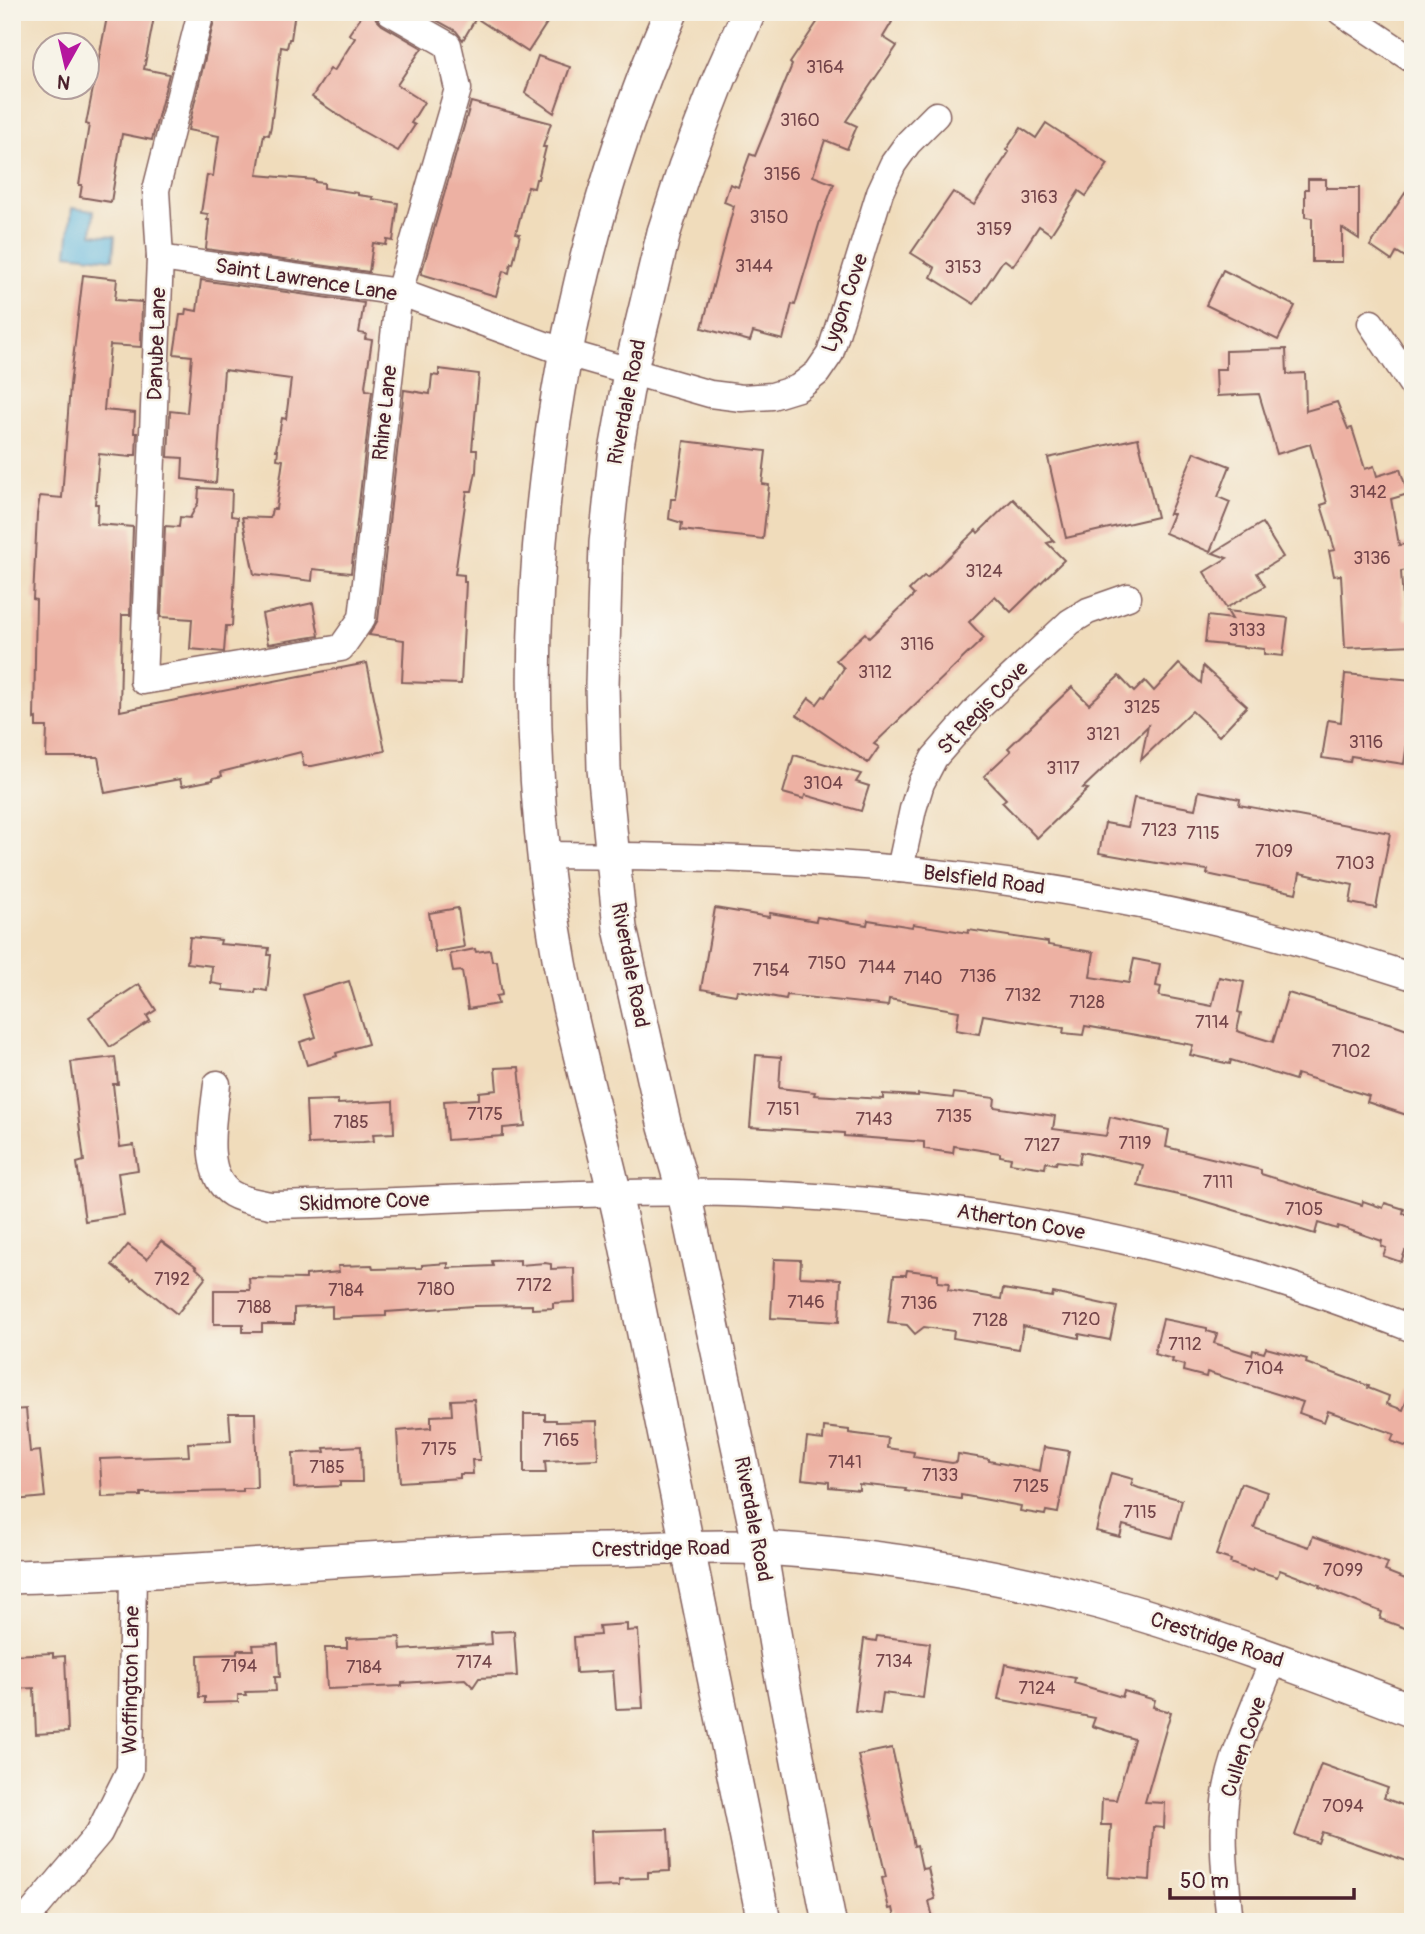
<svg xmlns="http://www.w3.org/2000/svg" width="1425" height="1934" font-family="Pangolin,sans-serif">
<style>
.water{fill:#64b9e0;stroke:#576c86;stroke-width:2}
.building{fill:#edb1a3}
.lines{fill:none;stroke-linecap:round;stroke-linejoin:round}
.minor-casing{stroke:#84615d;stroke-width:29}
.tertiary-casing{stroke:#84615d;stroke-width:36}
.minor{stroke:#fff;stroke-width:26}
.tertiary{stroke:#fff;stroke-width:33}
.labels{text-anchor:middle;dominant-baseline:central;stroke-width:5;stroke-linejoin:round;paint-order:stroke}
.number-label{font-size:18px;fill:#734449}
.street-label{font-size:21px;fill:#4a1f2b;stroke:#f7f3e8}
</style>
<rect width="100%" height="100%" fill="#f7f3e8"/>
<filter id="ink" filterUnits="userSpaceOnUse"><feTurbulence type="fractalNoise" baseFrequency=".0143" numOctaves="2"/><feDisplacementMap in="SourceGraphic" scale="14" xChannelSelector="R" yChannelSelector="G"/><feConvolveMatrix kernelMatrix="1 2 1 2 8 2 1 2 1" color-interpolation-filters="sRGB"/></filter>
<filter id="wash" filterUnits="userSpaceOnUse"><feTurbulence type="fractalNoise" baseFrequency=".00686" numOctaves="4" result="noise"/><feDisplacementMap in="SourceGraphic" scale="28" xChannelSelector="R" yChannelSelector="G"/><feGaussianBlur stdDeviation="1.57" result="paint"/><feColorMatrix in="noise" values="0 0 0 0 0 0 0 0 0 0 0 0 0 0 0 0 0 1.4 0 .05"/><feComposite in="paint" operator="in"/></filter>
<g filter="url(#wash)">
<rect width="100%" height="100%" fill="#f0dcbb"/>
<polygon class="water" points="72,208 94,211 92,234 115,236 113,259 67,254"/>
<g id="blocks">
<g class="building">
<polygon points="108,12 155,12 144,69 169,74 152,140 122,134 111,202 80,197 82,185 79,185 89,125 86,124"/>
<polygon points="216,12 295,12 291,39 289,39 287,48 281,47 271,126 269,135 264,134 257,175 315,180 315,182 324,183 324,188 358,193 358,195 373,197 372,199 398,203 393,241 387,240 386,245 373,243 369,272 206,249 209,220 207,220 208,214 201,213 207,175 213,176 219,136 188,130"/>
<polygon points="364,12 374,12 376,19 382,25 422,48 397,85 424,102 411,123 415,125 398,151 362,131 312,97 330,69 334,71 355,38 349,34"/>
<polygon points="422,12 554,12 528,52 476,18 463,40 456,31"/>
<polygon points="824,12 878,12 892,22 883,37 897,46 846,121 857,126 847,149 825,140 813,176 834,184 820,221 795,305 792,304 783,340 753,332 750,341 702,328 734,206 724,202 730,184 738,187 750,154 755,156 792,65 790,63"/>
<polygon points="538,56 570,67 554,113 525,93"/>
<polygon points="471,102 551,123 543,147 546,147 538,179 536,179 534,188 528,187 516,233 520,234 513,264 511,263 509,273 503,271 496,296 421,274"/>
<polygon points="1046,123 1108,164 1086,196 1079,191 1051,234 1039,226 1013,266 1005,260 1002,262 974,304 931,277 935,268 911,253 953,192 974,205 1009,152 1006,150 1021,128 1036,138"/>
<polygon points="1308,179 1326,179 1326,188 1359,188 1359,239 1342,228 1342,262 1312,262 1312,218 1305,217 1305,189 1308,189"/>
<polygon points="1413,181 1413,262 1397,252 1392,261 1370,246"/>
<polygon points="1223,270 1295,306 1278,340 1206,305"/>
<polygon points="83,275 117,279 115,300 142,302 141,347 110,345 104,410 135,413 134,433 137,433 136,455 131,455 131,457 99,454 95,504 98,504 97,524 133,527 130,615 122,615 120,711 367,663 385,751 312,766 304,766 301,752 221,772 222,776 213,778 213,780 182,786 180,779 105,793 98,757 46,757 47,727 36,727 36,718 34,719 36,600 33,599 37,514 40,496 62,498 70,385"/>
<polygon points="201,280 364,303 359,333 366,334 365,339 372,340 365,386 366,390 372,391 351,573 313,569 312,581 254,574 242,517 268,518 270,518 272,509 276,509 283,460 277,459 278,450 276,450 282,418 286,419 291,379 224,370 216,483 182,479 183,458 168,457 170,411 187,413 192,356 174,354 180,315 185,315 186,309 197,311"/>
<polygon points="1286,349 1287,374 1305,373 1306,411 1337,402 1348,429 1352,428 1365,469 1374,466 1377,476 1400,469 1408,494 1391,499 1399,545 1413,543 1413,569 1401,571 1404,619 1413,619 1413,645 1345,648 1341,575 1334,576 1329,551 1335,550 1321,505 1327,503 1310,444 1277,454 1259,394 1217,396 1216,369 1226,369 1226,351"/>
<polygon points="439,369 479,374 472,450 477,450 476,472 472,491 467,491 455,574 464,575 464,582 466,582 461,684 402,682 404,640 369,635 378,620 404,390 430,394 432,375 439,376"/>
<polygon points="1138,438 1157,517 1066,538 1048,458"/>
<polygon points="684,441 766,451 762,484 769,485 763,539 681,530 682,523 669,519 671,499 676,499"/>
<polygon points="1194,452 1230,466 1218,497 1230,502 1210,552 1165,533 1173,514 1169,514"/>
<polygon points="199,488 232,490 231,516 238,517 232,626 226,626 224,652 190,649 192,619 161,617 165,526 179,527 180,517 190,518 198,503"/>
<polygon points="1013,499 1054,541 1047,543 1064,560 1011,612 995,596 969,622 984,638 874,744 879,747 868,763 797,715 809,698 817,704 823,696 825,697 844,668 836,660 865,633 869,638 914,595 909,590 924,576 927,578 976,530 978,533"/>
<polygon points="1262,523 1283,557 1257,573 1265,586 1226,608 1204,572 1227,558 1213,553"/>
<polygon points="313,603 319,636 268,644 262,614"/>
<polygon points="1227,611 1288,618 1283,656 1264,654 1264,649 1205,643 1208,616 1232,619"/>
<polygon points="1179,664 1201,683 1203,666 1247,706 1219,736 1192,711 1141,760 1148,726 1083,788 1088,789 1037,838 1002,802 1006,799 984,776 1011,751 1008,748 1072,687 1089,704 1119,676 1134,692 1145,681 1154,691"/>
<polygon points="1345,674 1413,680 1413,704 1404,764 1351,756 1350,762 1322,758 1328,720 1341,722"/>
<polygon points="794,755 861,774 856,782 869,786 861,811 805,795 804,799 783,793"/>
<polygon points="1199,791 1240,799 1239,805 1390,833 1376,908 1350,903 1353,885 1300,873 1296,893 1207,874 1208,870 1168,865 1099,853 1105,823 1128,827 1134,798 1195,809"/>
<polygon points="458,908 464,947 435,952 429,913"/>
<polygon points="715,908 769,917 770,913 816,921 817,917 867,925 868,920 912,927 913,924 968,933 969,930 1048,942 1048,945 1094,952 1090,977 1129,983 1134,959 1160,964 1156,986 1161,987 1159,996 1212,1006 1219,977 1244,982 1238,1012 1241,1013 1237,1031 1273,1042 1288,993 1393,1024 1413,1031 1413,1117 1367,1102 1369,1096 1297,1074 1295,1080 1231,1060 1230,1064 1190,1055 1193,1045 1085,1026 1083,1035 1063,1033 1064,1028 983,1015 979,1034 956,1030 959,1011 889,999 888,1006 787,995 786,999 737,990 736,995 701,989"/>
<polygon points="190,937 221,940 220,944 269,948 268,955 271,955 267,991 256,989 255,993 223,990 223,985 211,983 212,966 187,963"/>
<polygon points="475,949 476,952 490,950 492,961 497,961 502,995 496,996 498,1004 468,1009 462,971 453,972 450,954"/>
<polygon points="349,981 368,1044 336,1053 337,1056 307,1065 300,1042 316,1037 303,995"/>
<polygon points="139,984 156,1010 147,1016 150,1021 110,1047 89,1017"/>
<polygon points="756,1055 781,1057 779,1088 815,1092 814,1095 883,1099 883,1094 918,1096 918,1094 953,1098 954,1093 995,1098 994,1107 1055,1116 1053,1129 1106,1136 1110,1117 1169,1130 1166,1147 1261,1170 1261,1174 1362,1205 1363,1201 1383,1208 1385,1203 1404,1209 1403,1213 1413,1216 1413,1254 1405,1251 1401,1262 1383,1256 1386,1248 1381,1246 1382,1241 1338,1226 1337,1229 1318,1223 1315,1234 1193,1198 1138,1186 1143,1165 1081,1152 1079,1164 1057,1161 1056,1164 1046,1162 1045,1168 1010,1163 1011,1158 1000,1156 1000,1153 954,1146 953,1153 924,1149 924,1142 844,1136 844,1133 750,1127"/>
<polygon points="115,1057 118,1084 113,1084 120,1147 134,1145 138,1170 118,1173 124,1215 85,1221 77,1163 84,1161 71,1062"/>
<polygon points="519,1067 525,1126 503,1128 503,1136 447,1140 444,1101 479,1099 479,1092 497,1090 495,1068"/>
<polygon points="338,1100 338,1104 393,1101 394,1133 373,1134 374,1141 363,1142 308,1144 306,1101"/>
<polygon points="161,1241 197,1267 196,1268 206,1277 177,1314 134,1279 132,1281 112,1265 128,1245 147,1259"/>
<polygon points="774,1259 801,1260 800,1277 841,1279 839,1322 771,1318"/>
<polygon points="520,1260 520,1265 545,1263 551,1264 551,1269 574,1268 575,1302 553,1303 553,1308 532,1309 532,1305 474,1306 386,1312 386,1316 332,1318 332,1306 294,1308 294,1324 262,1324 262,1332 243,1332 243,1324 214,1324 214,1290 250,1290 249,1278 306,1279 306,1275 339,1272 338,1266 372,1265 373,1269 422,1268 422,1265 448,1263 448,1268 493,1266 492,1261"/>
<polygon points="907,1270 938,1274 938,1282 949,1283 948,1290 1001,1299 1003,1289 1052,1297 1053,1293 1117,1307 1110,1340 1079,1334 1079,1338 1023,1326 1019,1349 953,1338 954,1331 924,1327 915,1334 907,1325 888,1323 894,1275 906,1275"/>
<polygon points="1163,1319 1207,1328 1207,1331 1217,1334 1214,1343 1252,1355 1253,1350 1264,1353 1266,1348 1307,1359 1306,1363 1369,1386 1368,1388 1389,1396 1387,1404 1403,1410 1411,1389 1413,1390 1413,1449 1391,1441 1394,1434 1328,1411 1324,1422 1299,1413 1303,1402 1207,1372 1206,1377 1183,1371 1184,1365 1172,1362 1173,1359 1154,1354"/>
<polygon points="474,1399 480,1460 472,1460 473,1474 460,1474 460,1478 400,1482 397,1431 431,1428 431,1416 452,1415 451,1400"/>
<polygon points="26,1409 30,1452 40,1451 45,1497 15,1500 12,1490 12,1410"/>
<polygon points="229,1413 255,1413 257,1488 243,1488 243,1491 141,1493 141,1496 102,1497 100,1459 189,1456 188,1443 231,1441"/>
<polygon points="524,1414 545,1414 545,1420 556,1420 556,1422 597,1421 598,1459 545,1461 546,1473 524,1473"/>
<polygon points="824,1427 849,1430 849,1433 888,1438 887,1448 914,1452 913,1457 952,1463 957,1462 958,1454 989,1459 989,1461 1040,1471 1044,1447 1069,1451 1058,1513 1046,1511 1045,1515 1020,1511 1021,1506 961,1495 961,1499 905,1491 906,1489 859,1484 859,1490 829,1487 829,1482 802,1479 807,1438 823,1440"/>
<polygon points="361,1446 362,1482 340,1482 340,1486 294,1488 293,1453 325,1452 324,1448"/>
<polygon points="1111,1473 1133,1479 1131,1485 1139,1488 1182,1500 1172,1538 1123,1525 1120,1537 1096,1531"/>
<polygon points="1241,1483 1267,1492 1254,1528 1309,1547 1313,1536 1388,1563 1385,1571 1413,1582 1413,1631 1380,1619 1382,1612 1319,1587 1320,1585 1280,1570 1277,1577 1253,1569 1252,1571 1230,1563 1231,1560 1216,1555"/>
<polygon points="627,1624 627,1631 638,1630 643,1708 616,1709 613,1671 576,1673 574,1637 600,1635 599,1626"/>
<polygon points="514,1631 517,1676 479,1678 473,1687 465,1679 402,1683 402,1686 327,1689 325,1648 347,1648 347,1639 400,1637 401,1650 492,1644 491,1632"/>
<polygon points="877,1636 930,1643 923,1698 883,1693 880,1714 855,1711 864,1639 876,1641"/>
<polygon points="278,1644 280,1677 275,1677 276,1691 245,1692 246,1695 238,1695 238,1702 205,1703 205,1697 199,1697 198,1655 237,1654 237,1650 254,1650 253,1645"/>
<polygon points="53,1653 53,1657 65,1656 68,1732 36,1734 34,1688 12,1689 12,1655"/>
<polygon points="1005,1664 1075,1678 1074,1683 1122,1697 1124,1691 1155,1700 1153,1707 1171,1712 1145,1802 1165,1803 1164,1828 1153,1827 1150,1880 1108,1877 1111,1825 1101,1825 1102,1799 1116,1800 1134,1739 1092,1726 1095,1718 998,1699"/>
<polygon points="892,1748 914,1846 917,1845 922,1869 928,1868 935,1899 929,1901 934,1922 896,1922 893,1908 889,1909 882,1878 886,1877 858,1755"/>
<polygon points="1321,1764 1388,1788 1384,1798 1413,1809 1413,1863 1322,1832 1318,1843 1295,1835"/>
<polygon points="668,1829 670,1871 648,1872 648,1878 619,1879 619,1886 592,1887 590,1831"/>
</g>
</g>
</g>
<g filter="url(#ink)">
<use href="#blocks" fill-opacity="0" stroke="#84615d" stroke-width="2"/>
<g class="lines">
<defs>
<g id="minor">
<polyline points="201,12 156,190 160,258 143,681 341,648 362,618 399,292 458,89 448,45 390,12"/>
<polyline points="1341,12 1413,60"/>
<polyline points="160,258 399,292 567,353 710,394 742,398 772,396 798,388 817,373 830,354 880,192 893,164 908,143 936,115"/>
<polyline points="1371,323 1413,386"/>
<path d="M544 855C663 856 781 858 900 869 1074 886 1246 922 1413 977"/>
<polyline points="900,869 913,809 921,783 934,758 976,710 1070,622 1088,611 1128,597"/>
<path d="M217 1084C214 1114 200 1175 232 1194 244 1201 257 1202 270 1205 433 1202 596 1188 759 1194 919 1200 1077 1225 1230 1267 1292 1284 1353 1306 1413 1329"/>
<polyline points="24,1922 99,1833 130,1770 133,1572"/>
<path d="M1230 1922C1226 1882 1221 1842 1225 1802 1229 1760 1258 1699 1274 1658"/>
</g>
<g id="tertiary">
<path d="M671 12C544 303 502 651 560 963 577 1056 606 1147 625 1240 671 1467 718 1694 764 1922"/>
<polyline points="749,12 720,77 685,167 664,232 630,373 615,457 606,543 602,685 604,769 620,928 665,1127 684,1193 760,1548 779,1663 829,1922"/>
<path d="M12 1577C210 1572 408 1552 606 1550 658 1549 711 1545 763 1548 876 1555 993 1573 1102 1603 1208 1633 1310 1671 1413 1711"/>
</g>
</defs>
<use href="#minor" class="minor-casing"/>
<use href="#tertiary" class="tertiary-casing"/>
<use href="#minor" class="minor"/>
<use href="#tertiary" class="tertiary"/>
</g>
</g>
<g class="labels">
<g class="number-label">
<text x="825" y="67">3164</text>
<text x="800" y="120">3160</text>
<text x="782" y="174">3156</text>
<text x="1039" y="197">3163</text>
<text x="769" y="217">3150</text>
<text x="994" y="229">3159</text>
<text x="754" y="266">3144</text>
<text x="963" y="267">3153</text>
<text x="1368" y="492">3142</text>
<text x="1372" y="558">3136</text>
<text x="984" y="571">3124</text>
<text x="1247" y="630">3133</text>
<text x="917" y="644">3116</text>
<text x="875" y="672">3112</text>
<text x="1142" y="707">3125</text>
<text x="1103" y="734">3121</text>
<text x="1366" y="742">3116</text>
<text x="1063" y="768">3117</text>
<text x="823" y="783">3104</text>
<text x="1159" y="830">7123</text>
<text x="1203" y="833">7115</text>
<text x="1274" y="851">7109</text>
<text x="1355" y="863">7103</text>
<text x="827" y="963">7150</text>
<text x="877" y="967">7144</text>
<text x="771" y="970">7154</text>
<text x="978" y="976">7136</text>
<text x="923" y="978">7140</text>
<text x="1023" y="995">7132</text>
<text x="1087" y="1002">7128</text>
<text x="1212" y="1022">7114</text>
<text x="1351" y="1051">7102</text>
<text x="783" y="1109">7151</text>
<text x="485" y="1114">7175</text>
<text x="954" y="1116">7135</text>
<text x="874" y="1119">7143</text>
<text x="351" y="1122">7185</text>
<text x="1135" y="1143">7119</text>
<text x="1042" y="1145">7127</text>
<text x="1218" y="1182">7111</text>
<text x="1304" y="1209">7105</text>
<text x="172" y="1279">7192</text>
<text x="534" y="1285">7172</text>
<text x="436" y="1289">7180</text>
<text x="346" y="1290">7184</text>
<text x="806" y="1302">7146</text>
<text x="919" y="1303">7136</text>
<text x="254" y="1307">7188</text>
<text x="1081" y="1319">7120</text>
<text x="990" y="1320">7128</text>
<text x="1185" y="1344">7112</text>
<text x="1264" y="1368">7104</text>
<text x="561" y="1440">7165</text>
<text x="439" y="1449">7175</text>
<text x="845" y="1462">7141</text>
<text x="327" y="1467">7185</text>
<text x="940" y="1475">7133</text>
<text x="1031" y="1486">7125</text>
<text x="1140" y="1512">7115</text>
<text x="1343" y="1570">7099</text>
<text x="894" y="1661">7134</text>
<text x="474" y="1662">7174</text>
<text x="239" y="1666">7194</text>
<text x="364" y="1667">7184</text>
<text x="1037" y="1688">7124</text>
<text x="1343" y="1806">7094</text>
</g>
<g class="street-label">
<text transform="translate(306 280) rotate(9)">Saint Lawrence Lane</text>
<text transform="translate(845 303) rotate(-71)">Lygon Cove</text>
<text transform="translate(157 344) rotate(-88)">Danube Lane</text>
<text transform="translate(627 402) rotate(-79)">Riverdale Road</text>
<text transform="translate(385 413) rotate(-84)">Rhine Lane</text>
<text transform="translate(983 708) rotate(-46)">St Regis Cove</text>
<text transform="translate(984 880) rotate(7)">Belsfield Road</text>
<text transform="translate(630 965) rotate(79)">Riverdale Road</text>
<text transform="translate(364 1202) rotate(-2)">Skidmore Cove</text>
<text transform="translate(1021 1222) rotate(10)">Atherton Cove</text>
<text transform="translate(753 1519) rotate(79)">Riverdale Road</text>
<text transform="translate(661 1549) rotate(-1)">Crestridge Road</text>
<text transform="translate(1217 1640) rotate(18)">Crestridge Road</text>
<text transform="translate(131 1680) rotate(-89)">Woffington Lane</text>
<text transform="translate(1244 1747) rotate(-72)">Cullen Cove</text>
</g>
</g>
<rect width="1425" height="1934" fill="none" stroke="#f7f3e8" stroke-width="42"/>
<g transform="translate(66 66) rotate(188)"><circle r="33" fill="#f7f3e8" stroke="#b29e9c" stroke-width="2"/>
<path d="M0-5L12 26L0 18L-12 26Z" fill="#b5179e"/>
<text y="-10" font-size="19" font-weight="bold" text-anchor="middle" fill="#4a1f2b">N</text>
</g>
<path d="M1170 1888v10h184v-10" fill="none" stroke="#4a1f2b" stroke-width="3.5"/>
<text x="1180" y="1888" font-size="21" fill="#4a1f2b" stroke="#f7f3e8" stroke-width="5" paint-order="stroke">50 m</text>
</svg>
